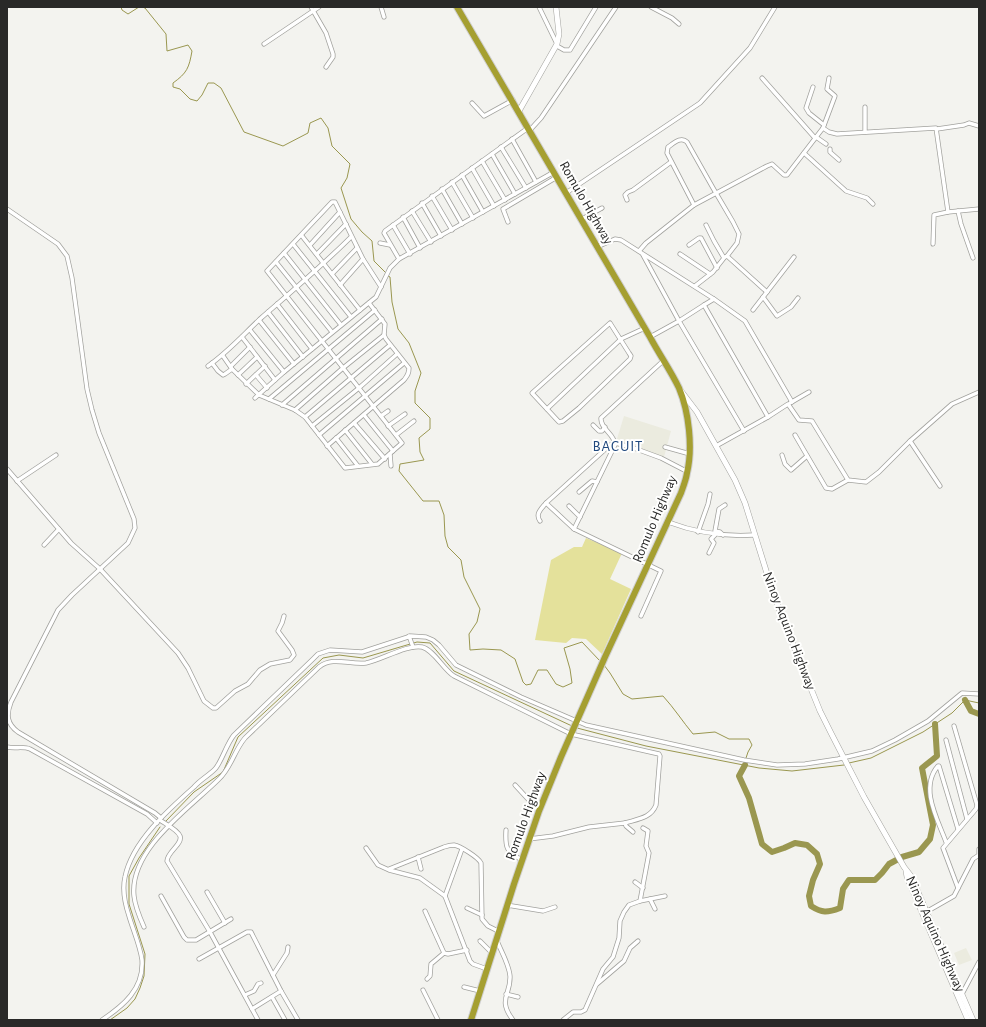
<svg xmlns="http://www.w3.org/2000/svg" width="986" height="1027" font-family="'Alegreya Sans',sans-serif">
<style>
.built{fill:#ebebdf}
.green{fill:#e4e19b}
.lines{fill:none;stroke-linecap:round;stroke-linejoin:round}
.stream{stroke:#9a9750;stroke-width:1}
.river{stroke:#9a9750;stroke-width:6}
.street-casing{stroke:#a2a29e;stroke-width:5}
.secondary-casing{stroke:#a2a29e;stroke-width:6}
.highway-casing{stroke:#d0d0d0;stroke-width:8}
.street{stroke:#fff;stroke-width:3.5}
.secondary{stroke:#fff;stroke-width:5}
.highway{stroke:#a59f31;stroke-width:6}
.labels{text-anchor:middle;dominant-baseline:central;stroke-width:4;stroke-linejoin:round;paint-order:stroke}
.street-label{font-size:14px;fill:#292928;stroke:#fffffe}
.neighbourhood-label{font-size:15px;letter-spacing:1px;fill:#21497e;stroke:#fffffe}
</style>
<rect width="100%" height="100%" fill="#f3f3ef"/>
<g class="built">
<polygon points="624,416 671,431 664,457 616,442"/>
<polygon points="966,948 972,960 959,965 954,953"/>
</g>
<polygon class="green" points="586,538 622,553 610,579 631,589 602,654 586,639 572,638 566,643 535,640 551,560 574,547 582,547"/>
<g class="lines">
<g class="stream">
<polyline points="121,7 122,10 128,14 139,7"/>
<path d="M142 7 145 8 166 34 167 51 188 45 192 51C189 68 187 73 173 83V87L180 89 190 99 197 101 202 95 208 83H214L221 88 244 132 283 146 308 133 310 123 321 118 328 128 332 146 350 164 347 178 341 188 351 219 362 232 372 241 374 261 386 273"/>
<polyline points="388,276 390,277 392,302 398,329 409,343 421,373 415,391 415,403 430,418 430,429 419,438 420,452 424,460 400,464 399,471 423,501 439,501 444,515 445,536 448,547 461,560 464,577 480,609 477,622 469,634 470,650 483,649 501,650 515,659 523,682 526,685 531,684 538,670 547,670 556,684 563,687 572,683 570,669 564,648 582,642 600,661"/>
<path d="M604 665 610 673 623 694 632 699 663 696C674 708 683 722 693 734L715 732 729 739H749L752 745 748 752 746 758"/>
<polyline points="577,728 646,746 759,768 792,771 844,765"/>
<polyline points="849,763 871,758 923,732 952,713 965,700 979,703"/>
<polyline points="166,821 194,792 223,772 238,737 323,658 339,655 363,658 417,642 430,643 454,671 572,726"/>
<polyline points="110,1020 127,1008 135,999 140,988 144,976 145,954 129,904 129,876 139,858 160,827"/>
</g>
<g class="river">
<polyline points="965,700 971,711 979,714"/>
<path d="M745 765 739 776 749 798 762 844 772 852 784 848 795 843 807 845 817 854 820 864 813 880 809 896 811 906C822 913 827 913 840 908L843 889 849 880H875L882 873 889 864 902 857 919 852 930 839 933 825 922 768 937 756 935 724"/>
</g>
<defs>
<g id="street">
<polyline points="311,7 326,33 333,54 333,57 326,67"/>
<polyline points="381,7 384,17"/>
<polyline points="539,7 557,44"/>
<polyline points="651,7 672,18 679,24"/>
<polyline points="264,44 319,7"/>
<polyline points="557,46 564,50 570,50 596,7"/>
<polyline points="762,78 815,138"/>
<polyline points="813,87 806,108 809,113 824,125"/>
<polyline points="472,103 484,116 513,100"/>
<polyline points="865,107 865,131"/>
<polyline points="823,128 835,96 827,89 829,78"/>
<polyline points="937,129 964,125 969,123 979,126"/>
<polyline points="530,130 541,118 616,7"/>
<polyline points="816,137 826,144"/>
<polyline points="512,139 536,182"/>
<polyline points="501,147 526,188"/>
<polyline points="830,149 830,152 839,160"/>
<polyline points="804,153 846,191 867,198 873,204"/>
<polyline points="492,154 515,194"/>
<polyline points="482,161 505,200"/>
<polyline points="472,168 494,206"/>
<polyline points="462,175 483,212"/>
<polyline points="452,182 473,218"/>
<polyline points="442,189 462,224"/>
<polyline points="566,193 700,103 750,48 775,7"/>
<polyline points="432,196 452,230"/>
<polyline points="627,200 625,195 628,192 633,190 671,162"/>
<polyline points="422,203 441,236"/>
<path d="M694 205 667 153 668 147C674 143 681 136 687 142L713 188 733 222 739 234 737 243 727 256"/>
<path d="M7 209 58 244 67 256 72 278 87 389 92 410 99 433 134 519 135 528 128 543 72 595 58 610 11 702C6 715 7 724 18 732L155 813 161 818"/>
<polyline points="412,211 431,242"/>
<polyline points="958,211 961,224 973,258"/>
<polyline points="403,217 420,248"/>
<polyline points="582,219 602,208"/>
<polyline points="508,222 503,209 557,177"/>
<polyline points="393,225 410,254"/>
<polyline points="302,236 360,310"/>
<polyline points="380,243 390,245"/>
<polyline points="293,244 351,317"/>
<polyline points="933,244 934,215 948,212 979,209"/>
<polyline points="310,245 340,212"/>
<polyline points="689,245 699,238 701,238 717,268"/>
<polyline points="597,247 615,239 621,240 714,299 704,305"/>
<polyline points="639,251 646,243 694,205 767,166 772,164 784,175 787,175 823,128 829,132 837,134 936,128 948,212"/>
<polyline points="284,253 341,325"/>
<polyline points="317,254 346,224"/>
<polyline points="680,254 710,274"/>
<polyline points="643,255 679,321 650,337"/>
<polyline points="725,257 727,256 767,292"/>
<polyline points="399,259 384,233 385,231 528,128"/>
<polyline points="276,262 332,332"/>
<polyline points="332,274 357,248"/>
<polyline points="340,285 363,259"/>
<polyline points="695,286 713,272 724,258 714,241 706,225"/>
<polyline points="763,297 777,316 791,307 798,298"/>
<polyline points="714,299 745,321 792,402"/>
<polyline points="277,304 312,349"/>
<polyline points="753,310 794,257"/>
<polyline points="268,312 303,357"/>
<polyline points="259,320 294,364"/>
<polygon points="610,323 629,353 631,356 630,359 579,408 563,421 559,422 532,393"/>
<polyline points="250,330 284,372"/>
<polyline points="242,337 275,380"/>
<polyline points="223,356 232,369 259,395 295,410 305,417 345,468 378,464 402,443 267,271 332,202 335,202 363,259 381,287"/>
<polyline points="212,363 218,371 223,375 225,374 232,369"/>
<path d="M208 366C228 352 243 335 260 319 291 292 322 266 351 237"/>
<polyline points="231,366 250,347"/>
<polyline points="238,375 257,357"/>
<polyline points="256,375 267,388"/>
<polyline points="246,384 265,366"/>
<polyline points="255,398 284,372 376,297 390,268 399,259 554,172"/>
<polyline points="269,399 375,310"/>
<polyline points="790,403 809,392"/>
<polyline points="282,405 382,319"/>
<polyline points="547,409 621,339 645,328"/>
<polyline points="295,410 343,368 384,335"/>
<polyline points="364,415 393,451"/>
<polyline points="381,416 388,411"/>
<polyline points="305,417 390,345"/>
<polyline points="354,423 385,459"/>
<polyline points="593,425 599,431 602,431 605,427"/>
<polyline points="312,426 359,388 397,354"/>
<polyline points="388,426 405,414"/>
<polyline points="345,430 372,464"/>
<polyline points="744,431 679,321 704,305 768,417 788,404 799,420 812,421 848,480 866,482 879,472 910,441 952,404 979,392"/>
<polyline points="319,435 404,363"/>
<polyline points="396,435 414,421"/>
<polyline points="795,435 826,488 832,489 848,480"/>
<polyline points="336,438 358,466"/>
<polyline points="910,441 940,486"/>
<path d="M327 446 404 380C407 376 409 374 409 368L386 339 384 335 385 324 369 303"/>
<polyline points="716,446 768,417"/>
<polyline points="665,447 690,454"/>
<polyline points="390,454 391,466"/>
<polyline points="782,455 785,464 791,470 807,456"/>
<polyline points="7,469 71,543 100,569 178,653 188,668 204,701 213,708 216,708 235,691 248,684 260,670 270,664 290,660 294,655 292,650 278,631 282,623 284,616"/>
<polyline points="17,481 56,455"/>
<polyline points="579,492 592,481 597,482"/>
<polyline points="569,506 580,517"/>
<path d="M540 521C535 514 541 509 546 503"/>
<path d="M668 522C697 533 723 537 754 535"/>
<polyline points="574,529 546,503 610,445 615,443 631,447 661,458 688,472"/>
<polyline points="698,532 708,504 710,494"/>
<polyline points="723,535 720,532 715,531 719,509 725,505"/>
<polyline points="44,545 59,529"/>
<polyline points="709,553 714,543 711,539 715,535"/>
<path d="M641 616 661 571 574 529 615 445C615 434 600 429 601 418L663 361"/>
<polyline points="409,636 413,647"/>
<polyline points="954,726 977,805 976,809 943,848 958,888"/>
<polyline points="946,740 967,819"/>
<path d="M7 747C15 749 23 746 30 749L147 814 157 823"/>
<polyline points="515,785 539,811"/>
<path d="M160 820C165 824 177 829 180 836 183 844 167 852 167 861L210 932 258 1020"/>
<path d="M506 830C505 847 506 852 522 860"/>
<polyline points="529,839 553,836 589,827 625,823 626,826 633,832"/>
<path d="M946 842C938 820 919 788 938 766H939L958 829"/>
<polyline points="366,848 378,865 389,870 420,878 445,896 470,961 473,964 487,969"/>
<polyline points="418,857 421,869"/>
<path d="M389 869 444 847C447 846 450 845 454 845 460 846 478 857 481 863L482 919 488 926 498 931"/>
<polyline points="635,882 643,888"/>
<polyline points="207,892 225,923"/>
<polyline points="161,896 184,937 187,940 196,940 231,919"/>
<polyline points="445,896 462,849"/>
<polyline points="650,899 655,909"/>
<polyline points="640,901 665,896"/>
<polyline points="507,905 543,911 555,907"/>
<polyline points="467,908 482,915"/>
<polyline points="425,911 444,953 448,954 467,950"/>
<polyline points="926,912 954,896 973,859 979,855 979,849"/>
<path d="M144 927C140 918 135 906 134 896 129 849 190 808 219 779 231 768 234 751 245 738L319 667C333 656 349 665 366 663 381 660 408 644 422 647 434 650 443 669 454 676L571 734 659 754 660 756 656 805C651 818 638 819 625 823"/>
<polyline points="480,941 492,953"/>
<path d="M497 941C501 951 509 964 510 976 511 995 497 999 513 1020"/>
<polyline points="199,959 247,932 251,932 281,991 298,1020"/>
<polyline points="273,975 287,953 288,947"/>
<polyline points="427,979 430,976 431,964 444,953"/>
<polyline points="597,984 624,961 630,948 638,941"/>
<polyline points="464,987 480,991"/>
<polyline points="423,990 438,1020"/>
<polyline points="506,994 518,997"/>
<polyline points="962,994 979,962"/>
<polyline points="245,995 254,991 258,984 261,983"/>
<polyline points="272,997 285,1020"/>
<polyline points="252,1009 281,991"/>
<path d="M102 1020C123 1006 144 989 142 960 140 945 133 930 129 916 125 904 122 890 125 877 132 842 168 810 194 787 200 780 208 776 215 769 221 763 227 743 234 735L313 659 318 654 330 650 362 652 411 636 426 637 433 640 439 645 456 665 521 697 586 725 744 760 777 765 805 764 838 759 872 751 895 740 928 721 962 693 979 694"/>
<polyline points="563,1020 573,1012 581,1012 585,1010 603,969 613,957 619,938 620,921 624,912 629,905 640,901 649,853 646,846 648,831 643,828"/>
</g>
<g id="secondary">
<polyline points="519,111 557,44 559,34 556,7"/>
<polyline points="681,391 697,412 735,480 745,503 769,580 782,617 820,711 831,733 864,797 904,867 911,876 973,1020"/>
<polyline points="906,871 907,877 968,1020"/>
</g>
<path id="highway" d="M457 7 650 337C659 354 671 371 679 388 689 412 693 448 687 473 686 480 683 487 681 493L605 657 561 757 539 811 514 884 471 1020"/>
</defs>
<use href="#street" class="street-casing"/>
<use href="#secondary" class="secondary-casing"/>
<use href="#highway" class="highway-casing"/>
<use href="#street" class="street"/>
<use href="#secondary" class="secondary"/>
<use href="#highway" class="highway"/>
</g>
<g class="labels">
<g class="street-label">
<text transform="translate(586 203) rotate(60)">Romulo Highway</text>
<text transform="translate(655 519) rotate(-67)">Romulo Highway</text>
<text transform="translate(789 631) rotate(69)">Ninoy Aquino Highway</text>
<text transform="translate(526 816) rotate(-70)">Romulo Highway</text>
<text transform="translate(935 934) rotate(66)">Ninoy Aquino Highway</text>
</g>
<g class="neighbourhood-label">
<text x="618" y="446">BACUIT</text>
</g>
</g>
<rect width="986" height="1027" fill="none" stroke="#292928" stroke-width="16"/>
</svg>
